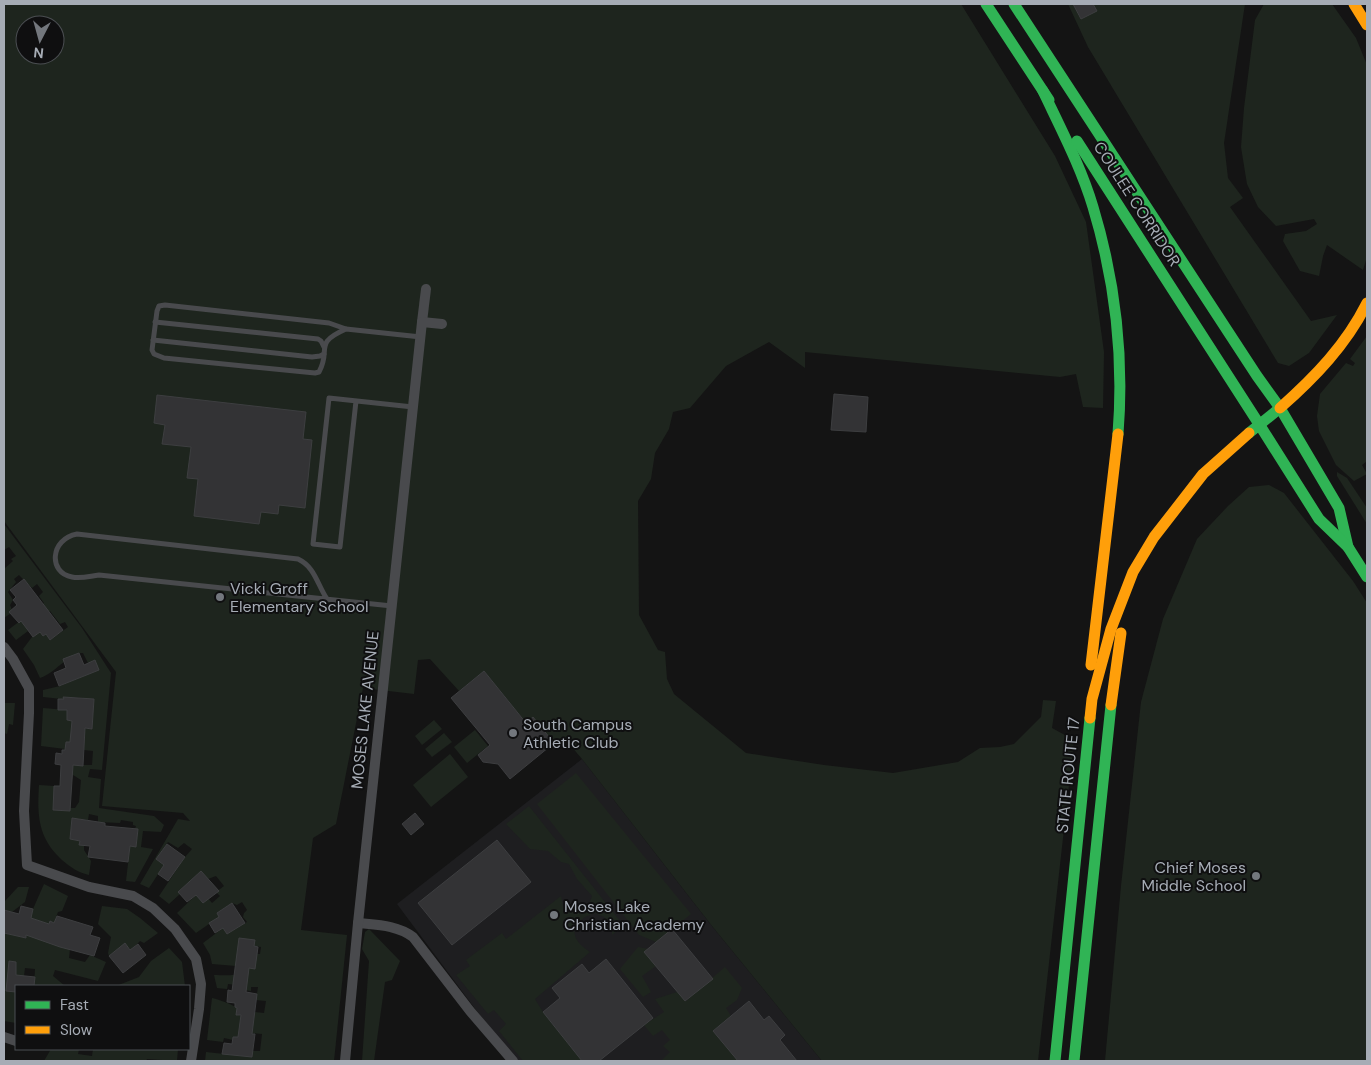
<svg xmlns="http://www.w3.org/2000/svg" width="1371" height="1065" font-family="'DM Sans',sans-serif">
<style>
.built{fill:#1e1e20}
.green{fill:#1e251e;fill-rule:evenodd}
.building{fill:#333335;stroke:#3d3e40}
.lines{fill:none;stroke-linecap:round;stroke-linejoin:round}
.lane{stroke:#494a4d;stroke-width:5}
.street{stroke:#494a4d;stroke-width:10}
.fast{stroke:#30b455;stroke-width:11}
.slow{stroke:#ff9f0a;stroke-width:11}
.poi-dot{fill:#73777d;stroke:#0f0f10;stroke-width:2}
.labels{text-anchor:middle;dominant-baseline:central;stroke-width:4;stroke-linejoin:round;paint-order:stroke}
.street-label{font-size:16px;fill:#a6acb5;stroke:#0f0f10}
.poi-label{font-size:16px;fill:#a6acb5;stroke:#0f0f10;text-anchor:start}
</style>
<rect width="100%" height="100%" fill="#141414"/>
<polygon class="built" points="582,759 712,926 822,1061 514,1061 397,904"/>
<g class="green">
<path d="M4 4H961L1055 156 1086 222 1104 352 1103 408 1083 407 1076 374 1060 377 805 352V368L769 342 726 366 690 408 673 412 669 429 655 453 651 479 638 501 639 615 658 650 665 652 667 679 674 694 746 753 824 765 893 773 958 762 980 748 1000 747 1014 744 1041 717 1043 700 1056 701 1052 728 1074 740 1038 1061H822L712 926 582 759 565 739 554 743 533 717 526 723 484 671 459 691 430 659 418 660 414 694 363 688 336 824 313 838 301 930 347 935 334 1061H205L206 1052 252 1057 253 1051H260L262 1034 239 1032 238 1037H233V1040L224 1038 223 1042 207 1040 212 998C220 1000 231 1004 237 1008V1015L254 1017 255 1012 264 1013 266 1001 256 1000 258 987H251V991L237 989 238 985 228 984 227 989 217 988 214 975C238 976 244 976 257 954H260L261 947 254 946 236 966 212 964 210 955 203 943 223 928 227 934 247 922 243 917 244 913 247 910 242 902 237 905 232 903 217 913 219 917 196 933 177 913 196 895 203 903 208 898 212 903 220 896 216 892 224 886 216 876 208 879 201 871 178 892 180 894 169 904 159 896 185 857 192 849 184 843 178 848 168 842 156 859 164 865 149 888 140 884 178 819 190 821 183 813 102 806 116 672 4 521ZM25 25H55V55H25Z"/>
<polygon points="1068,4 1073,4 1081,19 1096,11 1093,4 1245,4 1224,143 1228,178 1243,198 1230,207 1311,321 1337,315 1309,353 1289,366 1278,363 1088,47"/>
<polygon points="1264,4 1332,4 1356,38 1367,65 1367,257 1363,270 1327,245 1323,256 1319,276 1300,271 1283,241 1285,234 1306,231 1317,224 1314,219 1276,226 1258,207 1247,184 1241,147 1244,108 1255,20"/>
<polygon points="1367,336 1367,461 1362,465 1367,474 1354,481 1336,465 1319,431 1317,416 1320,394 1346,363 1353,366 1355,363 1350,359"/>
<polygon points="1337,472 1347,478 1367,508 1367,524 1337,476"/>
<polygon points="1269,485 1284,493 1353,581 1367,603 1367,1061 1105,1061 1121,886 1141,702 1163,619 1197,539 1228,506 1249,487"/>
<path d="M4 524 82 628 111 673 102 770 90 769 88 777 101 779 99 808 154 816 164 825 161 832 143 831 141 847 153 849 135 882 126 881 130 846H136L138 830 135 829 136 826 133 825V822L121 820 120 823 98 822V816L89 814 88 820 72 818 70 839 80 841 79 845H84V850L91 861 89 875C79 873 70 867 62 860 38 838 37 816 39 785L54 786 70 811V808H75L79 802 81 780 73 775V765H92L93 751 84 750V743L66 742 65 749 41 746 43 708 67 710V720L72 721V728L92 729 94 699 72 697 71 700 43 697V690L60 686 98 670 88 663 83 653H79L64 659V662C56 668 49 675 40 678L34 665 23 649 32 637 40 632 43 636 46 634 50 640 68 627 65 622 60 624 50 611 26 628 28 631 16 640 8 630 44 603 39 596 43 592 37 584 32 588 19 575 14 579 16 582 8 592 13 600 10 605 12 610 11 613 4 618V569L13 561 11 559 16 556 9 547 4 550Z"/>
<polygon points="4,703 15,703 13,725 9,724 7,734 4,733"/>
<polygon points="434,720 442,729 422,745 415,736"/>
<polygon points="475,730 488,746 467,763 454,747"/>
<polygon points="444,733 452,742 432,757 425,749"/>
<polygon points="450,754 468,777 431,807 413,785"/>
<polygon points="576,773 691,914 656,942 639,935 537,804"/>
<path d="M529 806 624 926 612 935V927L604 917 595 913 585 917 575 925C572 939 580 945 590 952L535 999 543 1012 582 1061H523L499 1031 506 1024 494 1010 488 1014 456 975 470 966 466 960 502 933 506 939 561 896 563 906 570 913 588 907 592 896 577 879 569 864 561 862 548 851 530 849 506 824Z"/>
<polygon points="44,884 68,896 62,911 58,912 54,923 50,922 49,924 70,949 69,958 85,962 90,955 106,962 98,981 55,970 53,976 65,986 34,986 35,969 25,968 24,976 6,991 16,992 16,1023 4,1021 4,933 26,938 33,909"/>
<polygon points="18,887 29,887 25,902 12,912 4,910 4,902"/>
<polygon points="102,906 127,909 140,918 158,933 144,943 140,941 131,950 125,944 109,956 108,953 111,937 98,924"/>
<polygon points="369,929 400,961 392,980 385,982 374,1061 362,1061 369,961 362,949 365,932"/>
<polygon points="638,947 648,949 656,966 642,976 651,992 643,997 620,969"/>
<polygon points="169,948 182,962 185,986 116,986 139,977 151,961"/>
<polygon points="725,967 742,988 737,1000 726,1008 731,1016 713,1031 738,1061 663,1061 662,1060 670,1052 663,1046 670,1040 662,1030 653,1036 644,1025 664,1012 655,999 677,992 686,1001"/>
<polygon points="51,1049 79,1049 78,1054 92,1056 93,1049 178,1049 177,1061 147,1059 146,1061 44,1061"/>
</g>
<g class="building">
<polygon points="1073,4 1093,4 1097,11 1081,19"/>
<polygon points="834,394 868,397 866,432 831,430"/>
<polygon points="157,395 306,412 303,439 312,440 305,508 279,505 278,514 261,512 259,524 194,516 198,479 187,478 191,447 162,444 165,425 154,423"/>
<polygon points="24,579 63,630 50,640 46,634 43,636 40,632 33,637 21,621 19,623 9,612 17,605 13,600 16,597 10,590"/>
<polygon points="79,653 84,665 95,660 99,670 59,686 54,673 66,668 63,659"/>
<polygon points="484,671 526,723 533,717 554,743 510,779 498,764 483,762 478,755 490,745 451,698"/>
<polygon points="63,697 94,699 92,729 85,728 83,766 73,765 70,811 53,810 54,786 60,786 61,765 55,764 56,753 62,754 62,750 65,750 66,742 70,742 72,721 67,720 67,710 58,710 58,699 64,699"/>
<polygon points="415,813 424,824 411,835 402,824"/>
<polygon points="72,818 105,823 105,826 138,829 136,847 130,846 128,862 88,857 90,846 79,845 80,841 70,839"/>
<polygon points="497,840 531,882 452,945 418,903"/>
<polygon points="167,844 185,857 168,881 158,874 164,865 156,859"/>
<polygon points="201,871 219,891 203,903 196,895 187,902 178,892"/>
<polygon points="232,903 245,923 227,934 223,928 215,933 209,923 219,917 217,913"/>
<polygon points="21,906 33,909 31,918 49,924 50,921 54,923 57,916 93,927 90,935 100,938 94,956 60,947 26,935 26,938 4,933 4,910 19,914"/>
<polygon points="672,929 713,979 685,1001 644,952"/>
<polygon points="239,938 255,940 254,946 258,947 255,969 249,968 246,992 257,994 252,1034 255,1034 252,1057 222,1054 224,1043 232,1044 233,1037 238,1037 241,1015 236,1015 237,1008 235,1007 235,1003 227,1002 228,990 232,991"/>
<polygon points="125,943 130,950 138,944 146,955 123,973 109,956"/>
<polygon points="606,959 653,1018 599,1061 582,1061 543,1012 560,998 552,988 582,964 589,973"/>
<polygon points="9,961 16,962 16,975 35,977 34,986 16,986 16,992 6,991"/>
<polygon points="749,1001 764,1020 769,1016 785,1035 780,1040 797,1061 738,1061 713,1031"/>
</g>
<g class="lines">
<g class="lane">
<polyline points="155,322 318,339 321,341 324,347"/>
<path d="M346 329C312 344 332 349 319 372L315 373 164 358 154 354 152 350 157 311 159 306 165 305 329 323 346 329 421 337"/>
<polyline points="153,340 312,357 320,356 324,354"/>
<polyline points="356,401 340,547 313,544 329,398 413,407"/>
<path d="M327 599C317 584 315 567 298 559L77 534C50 539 48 573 72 577 81 579 90 576 99 575L392 606"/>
</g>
<g class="street">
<polyline points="422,322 426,289"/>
<polyline points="4,647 13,659 29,688 29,713 24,811 27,865 89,887 133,896 153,908 175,929 196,959 201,984 199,1009 191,1061"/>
<path d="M358 923C377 925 397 925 413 937L470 1011 513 1061"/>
<polyline points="4,1037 16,1041"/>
<polyline points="345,1061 358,923 422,322 442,324"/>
</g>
<g class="fast">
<polyline points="986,4 1049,100"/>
<polyline points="1014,4 1257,376 1280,408 1249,433"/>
<path d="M1043 91C1061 129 1081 167 1093 207 1115 280 1124 358 1118 434"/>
<polyline points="1077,141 1259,424"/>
<polyline points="1280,408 1339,508 1348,547"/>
<polyline points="1259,424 1319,519 1348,547 1367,577"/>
<polyline points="1055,1061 1090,718"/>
<polyline points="1074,1061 1111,705"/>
</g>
<g class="slow">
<polyline points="1354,4 1367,25"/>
<path d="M1280 408C1315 377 1346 345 1367 303"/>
<polyline points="1091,665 1118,434"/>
<polyline points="1111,705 1121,633"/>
<polyline points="1090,718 1092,699 1111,629 1133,572 1154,537 1203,474 1249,433"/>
</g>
</g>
<g class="poi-dot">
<circle cx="220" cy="597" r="5"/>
<circle cx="513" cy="733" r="5"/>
<circle cx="1256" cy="876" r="5"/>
<circle cx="554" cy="915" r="5"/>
</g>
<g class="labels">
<g class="street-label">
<text transform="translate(1137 204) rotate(57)">COULEE CORRIDOR</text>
<text transform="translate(365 710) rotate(-84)">MOSES LAKE AVENUE</text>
<text transform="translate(1068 775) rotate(-84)">STATE ROUTE 17</text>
</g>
<g class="poi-label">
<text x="230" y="588">Vicki Groff<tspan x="230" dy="18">Elementary School</tspan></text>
<text x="523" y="724">South Campus<tspan x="523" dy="18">Athletic Club</tspan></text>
<text x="1246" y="867" text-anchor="end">Chief Moses<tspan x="1246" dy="18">Middle School</tspan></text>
<text x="564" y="906">Moses Lake<tspan x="564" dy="18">Christian Academy</tspan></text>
</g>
</g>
<rect width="1371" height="1065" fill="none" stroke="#a6acb5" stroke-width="10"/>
<rect x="15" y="985" width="175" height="65" fill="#0f0f10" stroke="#4b4e52"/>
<rect x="25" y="1001" width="25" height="8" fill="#30b455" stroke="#4b4e52"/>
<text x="60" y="1010" font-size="15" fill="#a6acb5">Fast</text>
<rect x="25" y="1026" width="25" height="8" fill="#ff9f0a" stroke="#4b4e52"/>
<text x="60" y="1035" font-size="15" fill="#a6acb5">Slow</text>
<g transform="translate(40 40) rotate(186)"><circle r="24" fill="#0f0f10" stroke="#4b4e52"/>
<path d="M0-4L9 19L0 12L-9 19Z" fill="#73777d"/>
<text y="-8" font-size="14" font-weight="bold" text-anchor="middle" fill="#a6acb5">N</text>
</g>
</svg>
